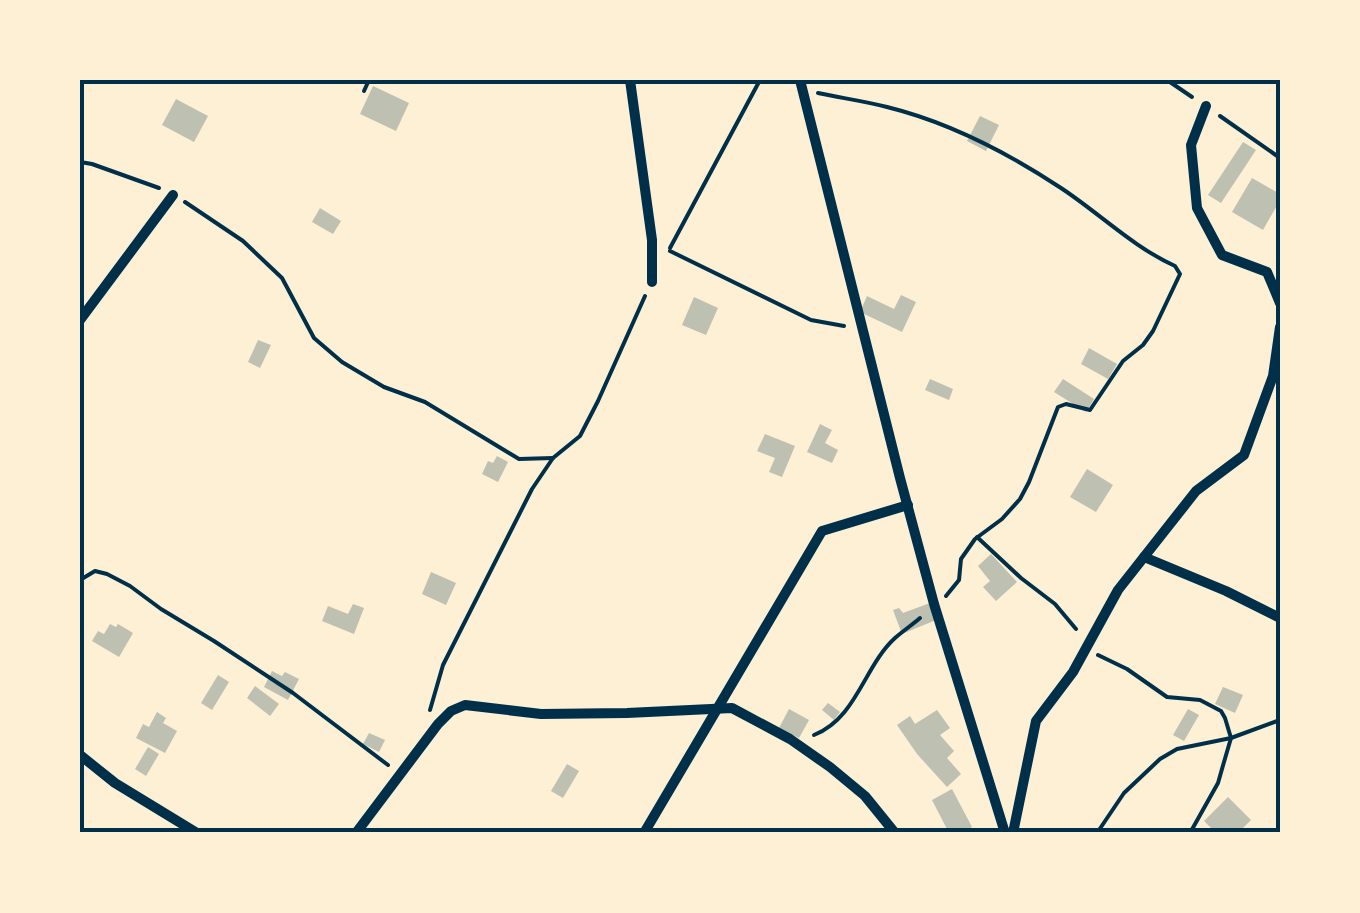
<svg xmlns="http://www.w3.org/2000/svg" width="1360" height="913" font-family="Jost,sans-serif">
<style>
.building{fill:#bec0b2}
.lines{fill:none;stroke-linecap:round;stroke-linejoin:round}
.path{stroke:#003049;stroke-width:4}
.minor{stroke:#003049;stroke-width:10}
.neatline{fill:none;stroke:#003049;stroke-width:4}
</style>
<rect width="100%" height="100%" fill="#fdf0d5"/>
<g class="building">
<polygon points="373,86 409,103 396,131 360,114"/>
<polygon points="176,99 208,116 194,142 162,125"/>
<polygon points="980,116 999,125 986,151 967,141"/>
<polygon points="1243,142 1256,150 1221,203 1208,195"/>
<polygon points="1252,178 1280,194 1280,200 1263,230 1232,212"/>
<polygon points="320,208 341,221 333,234 312,222"/>
<polygon points="901,295 916,302 902,332 860,312 867,296 894,309"/>
<polygon points="694,297 718,308 706,335 682,325"/>
<polygon points="258,340 271,345 260,368 248,362"/>
<polygon points="1089,348 1117,364 1108,379 1081,364"/>
<polygon points="930,379 953,389 949,400 925,390"/>
<polygon points="1063,379 1094,399 1086,412 1054,392"/>
<polygon points="820,424 832,430 825,443 838,450 832,463 807,452"/>
<polygon points="765,434 795,446 782,477 769,472 775,458 757,451"/>
<polygon points="497,456 508,462 498,482 482,474 488,461 493,463"/>
<polygon points="1087,469 1113,485 1096,512 1070,497"/>
<polygon points="991,554 1017,582 996,601 983,587 990,581 978,566"/>
<polygon points="431,572 456,583 446,605 422,594"/>
<polygon points="930,603 936,620 902,634 893,610 899,608 903,613"/>
<polygon points="353,604 364,608 354,634 322,621 328,606 348,614"/>
<polygon points="110,624 116,627 118,624 133,633 119,657 92,641 98,631 104,634"/>
<polygon points="272,671 282,676 285,672 299,679 288,700 264,687"/>
<polygon points="218,675 229,682 212,710 201,703"/>
<polygon points="255,686 279,704 270,716 247,698"/>
<polygon points="1223,687 1243,695 1235,713 1215,704"/>
<polygon points="828,703 840,712 834,720 822,710"/>
<polygon points="789,709 809,720 799,738 779,728"/>
<polygon points="1188,709 1199,715 1184,741 1173,735"/>
<polygon points="937,710 950,728 940,735 954,751 947,758 961,774 947,787 917,754 897,725 910,716 915,724"/>
<polygon points="157,712 166,718 163,723 177,731 165,753 136,738 143,724 149,727"/>
<polygon points="369,733 385,740 379,752 363,744"/>
<polygon points="148,747 159,754 146,776 135,769"/>
<polygon points="567,764 579,771 563,798 551,791"/>
<polygon points="952,789 972,827 961,833 949,833 932,800"/>
<polygon points="1228,797 1251,820 1238,833 1216,833 1204,821"/>
</g>
<g class="lines">
<g class="path">
<polyline points="1167,80 1192,97"/>
<polyline points="364,91 369,80"/>
<path d="M818 93C841 98 864 101 887 107 948 122 1008 153 1061 188 1099 213 1133 247 1175 266L1180 274 1153 331 1143 345 1123 361 1090 410 1066 404 1058 407 1029 482 1020 499 1002 519 975 539 961 559 959 580 946 596"/>
<polyline points="1220,116 1280,158"/>
<polyline points="80,162 92,164 159,188"/>
<polyline points="185,202 243,241 282,278 314,338 342,362 384,387 425,402 519,459 553,458"/>
<polyline points="670,248 760,80"/>
<polyline points="670,251 811,320 844,326"/>
<polyline points="977,537 1021,578 1055,604 1076,629"/>
<polyline points="80,580 95,571 107,574 130,586 161,609 214,641 293,693 388,765"/>
<polyline points="1098,655 1127,669 1167,697 1200,700 1221,711 1225,718 1231,738 1224,762 1218,783 1190,833"/>
<polyline points="430,710 443,665 532,489 553,458 580,436 598,401 645,296"/>
<path d="M814 735C857 718 864 666 895 638 903 631 912 625 920 618"/>
<polyline points="1097,833 1124,793 1160,759 1177,749 1231,738 1280,720"/>
</g>
<g class="minor">
<polyline points="630,80 652,240 652,282"/>
<polyline points="800,80 900,478 934,604 1005,833"/>
<polyline points="1206,106 1191,145 1197,208 1222,255 1267,272 1280,303"/>
<polyline points="80,320 173,195"/>
<polyline points="1144,557 1226,591 1280,618"/>
<polyline points="80,755 115,783 197,833"/>
<polyline points="356,833 438,724 451,711 465,705 541,714 627,713 732,708 790,739 830,767 865,796 895,833"/>
<polyline points="644,833 822,531 908,505"/>
<polyline points="1013,833 1036,721 1073,672 1118,590 1196,491 1244,455 1273,376 1280,327"/>
</g>
</g>
<rect width="1360" height="913" fill="none" stroke="#fdf0d5" stroke-width="165"/>
<rect x="82" y="82" width="1196" height="748" class="neatline"/>
</svg>
